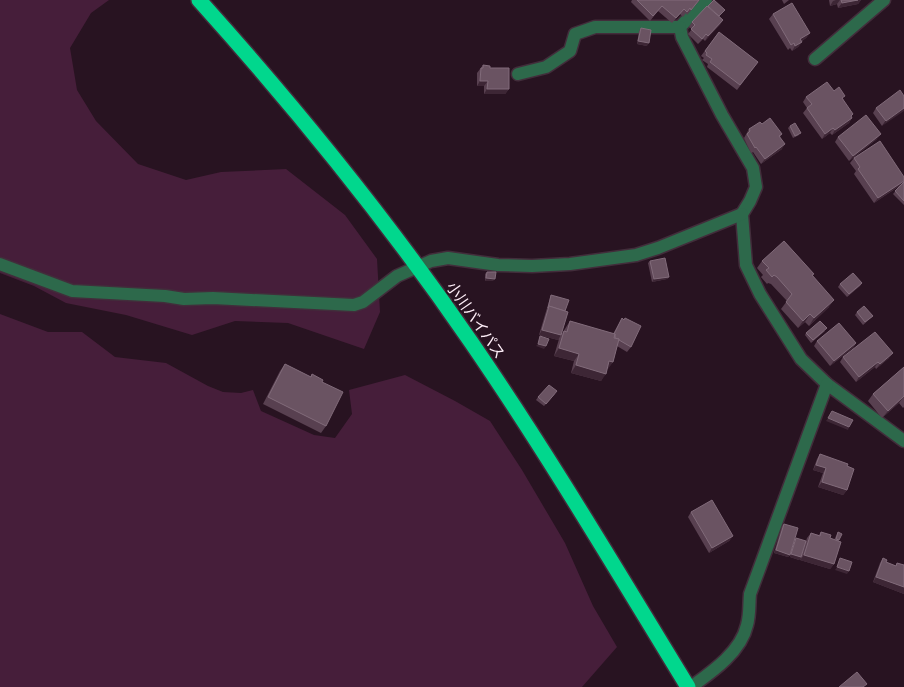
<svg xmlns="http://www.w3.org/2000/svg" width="904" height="687" font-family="Quicksand,'Noto Sans JP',sans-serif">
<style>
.green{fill:#461e3a}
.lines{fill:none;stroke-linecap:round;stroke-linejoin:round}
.minor-casing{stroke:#422d3b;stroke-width:15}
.highway-casing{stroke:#422d3b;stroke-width:18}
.minor{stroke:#2d694b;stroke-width:12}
.highway{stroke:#01d78d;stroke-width:15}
.wall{fill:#584050}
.shaded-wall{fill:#3d2635}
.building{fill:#6a5362;stroke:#816b7a}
.labels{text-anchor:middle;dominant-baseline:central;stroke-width:4;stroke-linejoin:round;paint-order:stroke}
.street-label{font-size:15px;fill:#ffeff9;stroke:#281321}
</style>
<rect width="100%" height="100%" fill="#281321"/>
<g class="green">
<polygon points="0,0 109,0 91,13 70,48 77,90 96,121 138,164 186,180 221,172 286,169 345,215 377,259 380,312 364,349 288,323 235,321 192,335 126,315 66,303 34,286 0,273"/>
<polygon points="0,314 48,332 82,332 115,357 166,363 208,386 223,392 241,393 253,390 261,411 314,435 335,438 352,414 349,390 405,375 455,401 490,421 522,470 565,543 593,606 617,647 582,687 0,687"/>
</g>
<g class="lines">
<defs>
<g id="minor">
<polyline points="706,0 680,27 682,37 722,115 753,168 756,187 750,201 742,214 746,265 760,294 801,359 827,384 904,441"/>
<polyline points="815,59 884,0"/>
<polyline points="518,74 546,67 570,51 575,34 595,27 680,27"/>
<polyline points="0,264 72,291 165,296 184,299 213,298 354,305 363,302 397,276 431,261 448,258 498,265 532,266 570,264 636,255 658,248 742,214"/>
<path d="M691 687C712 672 741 652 747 625 750 615 749 604 750 594L827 384"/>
</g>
<path id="highway" d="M199 0C297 109 388 221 471 342 548 454 617 571 688 687"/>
</defs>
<use href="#minor" class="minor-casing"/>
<use href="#highway" class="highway-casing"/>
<use href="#minor" class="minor"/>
<use href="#highway" class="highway"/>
</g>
<g class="wall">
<polygon points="632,0 700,0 687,15 686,13 683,17 680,14 672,23 658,11 650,21 631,2"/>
<polygon points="782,0 789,0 784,4"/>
<polygon points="829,0 861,0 858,4 838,8 837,4 830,6"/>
<polygon points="773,14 810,33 806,38 802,41 802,42 798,47 792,51 790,48 788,50 769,19"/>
<polygon points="719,16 723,20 705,41 703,39 698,44 688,34 692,29 689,27 692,22"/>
<polygon points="641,28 647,46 637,44 639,31"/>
<polygon points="719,32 758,62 737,90 707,67 708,64 702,60 704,58 701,56"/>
<polygon points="483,65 490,68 509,89 505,94 484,94 484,86 477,86 477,73"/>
<polygon points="834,91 843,99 852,117 849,123 832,135 830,133 822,139 803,113 807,108 803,102 806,97"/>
<polygon points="904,96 882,126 873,113 876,108"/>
<polygon points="762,124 782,134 780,137 782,149 761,164 753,152 751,153 744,138 749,129"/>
<polygon points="790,126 799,135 793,138 788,128"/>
<polygon points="838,137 877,139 849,161 835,142"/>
<polygon points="854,158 904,182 904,205 893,194 901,185 874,203 854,174 856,171 850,163"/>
<polygon points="650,261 669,277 667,279 652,282 648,263"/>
<polygon points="762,261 812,276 829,307 809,326 805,322 798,328 781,309 787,301 771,284 768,283 767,284 761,277 763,275 757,268"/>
<polygon points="487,272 493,281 485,281 485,274"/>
<polygon points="862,283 860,286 847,297 838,287 840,284"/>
<polygon points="551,295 565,311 561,335 570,321 613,334 622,318 631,347 627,352 617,346 613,362 607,369 601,381 571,373 574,361 554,356 559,339 558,340 539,335 550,298"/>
<polygon points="857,312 873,316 863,325 855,315"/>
<polygon points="825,331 811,343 805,335 806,333"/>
<polygon points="817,341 856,343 853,348 830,366 814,346"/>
<polygon points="843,357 889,358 876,369 875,367 856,382 840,362"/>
<polygon points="285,364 310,377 312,374 322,382 326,426 321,433 263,404 280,371"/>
<polygon points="904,367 904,407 903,408 899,403 882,418 868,401 873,394"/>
<polygon points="555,394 544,406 536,400 538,397"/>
<polygon points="820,454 847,466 847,490 843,495 818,487 823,473 813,470 817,459"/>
<polygon points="691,512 733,536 729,541 709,553 688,517"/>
<polygon points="784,524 790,555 788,557 774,553 782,526"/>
<polygon points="821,532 830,538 834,540 838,532 839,541 834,564 830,569 800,560 807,538 811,533 819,535"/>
<polygon points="796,538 801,557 799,560 790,557 795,541"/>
<polygon points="883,558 886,562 896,566 897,563 904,565 904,594 873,582 880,563"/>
</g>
<g class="shaded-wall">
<polygon points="836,0 840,0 837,4 830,6 833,1"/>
<polygon points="858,0 861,0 858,4 838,8 842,3"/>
<polygon points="723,20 720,25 705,41 708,36"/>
<polygon points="810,33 806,38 797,44 800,39"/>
<polygon points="638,41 649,43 647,46 637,44"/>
<polygon points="802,42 798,47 792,51 795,46"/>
<polygon points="480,81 488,81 484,86 477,86"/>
<polygon points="487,89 509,89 505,94 484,94"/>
<polygon points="904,108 904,111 882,126 886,121"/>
<polygon points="852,118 849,123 832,135 835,130"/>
<polygon points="833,128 830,133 822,139 825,134"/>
<polygon points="881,134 877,139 849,161 853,156"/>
<polygon points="785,144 782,149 761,164 765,159"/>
<polygon points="904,181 902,184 874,203 878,198"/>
<polygon points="669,277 667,279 652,282 654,279"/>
<polygon points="486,278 495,279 493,281 485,281"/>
<polygon points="834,300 829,307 809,326 814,318"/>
<polygon points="810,314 805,322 798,328 803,321"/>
<polygon points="542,330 561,335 558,340 539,335"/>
<polygon points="856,343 853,348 830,366 834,361"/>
<polygon points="538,344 546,346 544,349 536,346"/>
<polygon points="559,348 579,354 574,361 554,356"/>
<polygon points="893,353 889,358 876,369 880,364"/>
<polygon points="609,361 613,362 608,369 604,368"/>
<polygon points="878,362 875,367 856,382 859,377"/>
<polygon points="576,365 606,374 601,381 571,373"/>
<polygon points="904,396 899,403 882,418 888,411"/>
<polygon points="828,418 849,427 848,430 826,421"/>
<polygon points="816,465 826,468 823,473 813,470"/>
<polygon points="822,482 847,490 843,495 818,487"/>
<polygon points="733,536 729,541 709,553 712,548"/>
<polygon points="776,550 790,555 788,557 774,553"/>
<polygon points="791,554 801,557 799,560 790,557"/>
<polygon points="804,555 834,564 830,569 800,560"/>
<polygon points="837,567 849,571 847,574 835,570"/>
<polygon points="876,577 904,587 904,594 873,582"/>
</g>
<g class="building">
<polygon points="637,0 699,0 691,10 690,8 687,12 684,9 676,18 662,6 653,16"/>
<polygon points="714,0 725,10 719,16 708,6"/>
<polygon points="841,0 858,0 842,3"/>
<polygon points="792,3 810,33 800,39 802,42 795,46 794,43 791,45 773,14"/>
<polygon points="707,6 723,20 708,36 706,34 702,39 691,29 695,25 692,22"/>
<polygon points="641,28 651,30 649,43 638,41"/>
<polygon points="719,32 758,62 740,85 710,62 712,59 706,55 707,53 705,51"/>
<polygon points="483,65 490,66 490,68 509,68 509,89 487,89 488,81 480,81 481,68 483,68"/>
<polygon points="827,82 834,91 839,87 845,96 842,98 853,114 851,116 852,118 835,130 833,128 825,134 807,108 812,104 806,97"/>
<polygon points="900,90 904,96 904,108 886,121 876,108"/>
<polygon points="866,115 881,134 853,156 838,137"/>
<polygon points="770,118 782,134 779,136 785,144 765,159 756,147 755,148 747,134 750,131 749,129 760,122 762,124"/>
<polygon points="795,123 801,133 795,136 790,126"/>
<polygon points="880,141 904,177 904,181 878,198 858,169 860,167 854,158"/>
<polygon points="904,182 904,201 895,191"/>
<polygon points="784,241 814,274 812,275 834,300 814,318 810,314 803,321 786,302 792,294 777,277 774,275 772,277 766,270 769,268 762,261"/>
<polygon points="665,258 669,277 654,279 650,261"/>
<polygon points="487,272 496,272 495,279 486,278"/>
<polygon points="853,273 862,283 849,294 840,284"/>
<polygon points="551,295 569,300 565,311 549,306 548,308"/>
<polygon points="549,306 568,312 561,335 542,330"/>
<polygon points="864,306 873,316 865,322 857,312"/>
<polygon points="622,318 624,320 625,318 641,326 631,347 619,340 619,339 615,338 615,334 614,334"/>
<polygon points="570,321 615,334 614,338 619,339 613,362 609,361 606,374 576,365 579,354 559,348 564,331 567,332"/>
<polygon points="820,321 827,328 813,340 806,333"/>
<polygon points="839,323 856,343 834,361 817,341"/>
<polygon points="875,332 893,353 880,364 878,362 859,377 843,357"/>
<polygon points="540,336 549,339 546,346 538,344"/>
<polygon points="285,364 311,377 312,374 323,380 322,382 343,392 326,426 268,397"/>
<polygon points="904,367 904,396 888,411 873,394"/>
<polygon points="549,385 557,391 546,404 538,397"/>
<polygon points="832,411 853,420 849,427 828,418"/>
<polygon points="820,454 848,464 847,466 854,469 847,490 822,482 826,468 816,465"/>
<polygon points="712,500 733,536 712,548 691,512"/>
<polygon points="784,524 798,528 790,555 776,550"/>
<polygon points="821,532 831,535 830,538 841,542 834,564 804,555 811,533 820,536"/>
<polygon points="838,532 842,534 839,540 836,539"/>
<polygon points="796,538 806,541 801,557 791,554"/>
<polygon points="840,558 852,562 849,571 837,567"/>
<polygon points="883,558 887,560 886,562 896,566 897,563 904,565 904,587 876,577"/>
<polygon points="857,672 867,684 863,687 839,687"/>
</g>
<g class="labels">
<g class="street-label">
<text transform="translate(476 320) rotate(55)">小川バイパス</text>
</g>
</g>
</svg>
